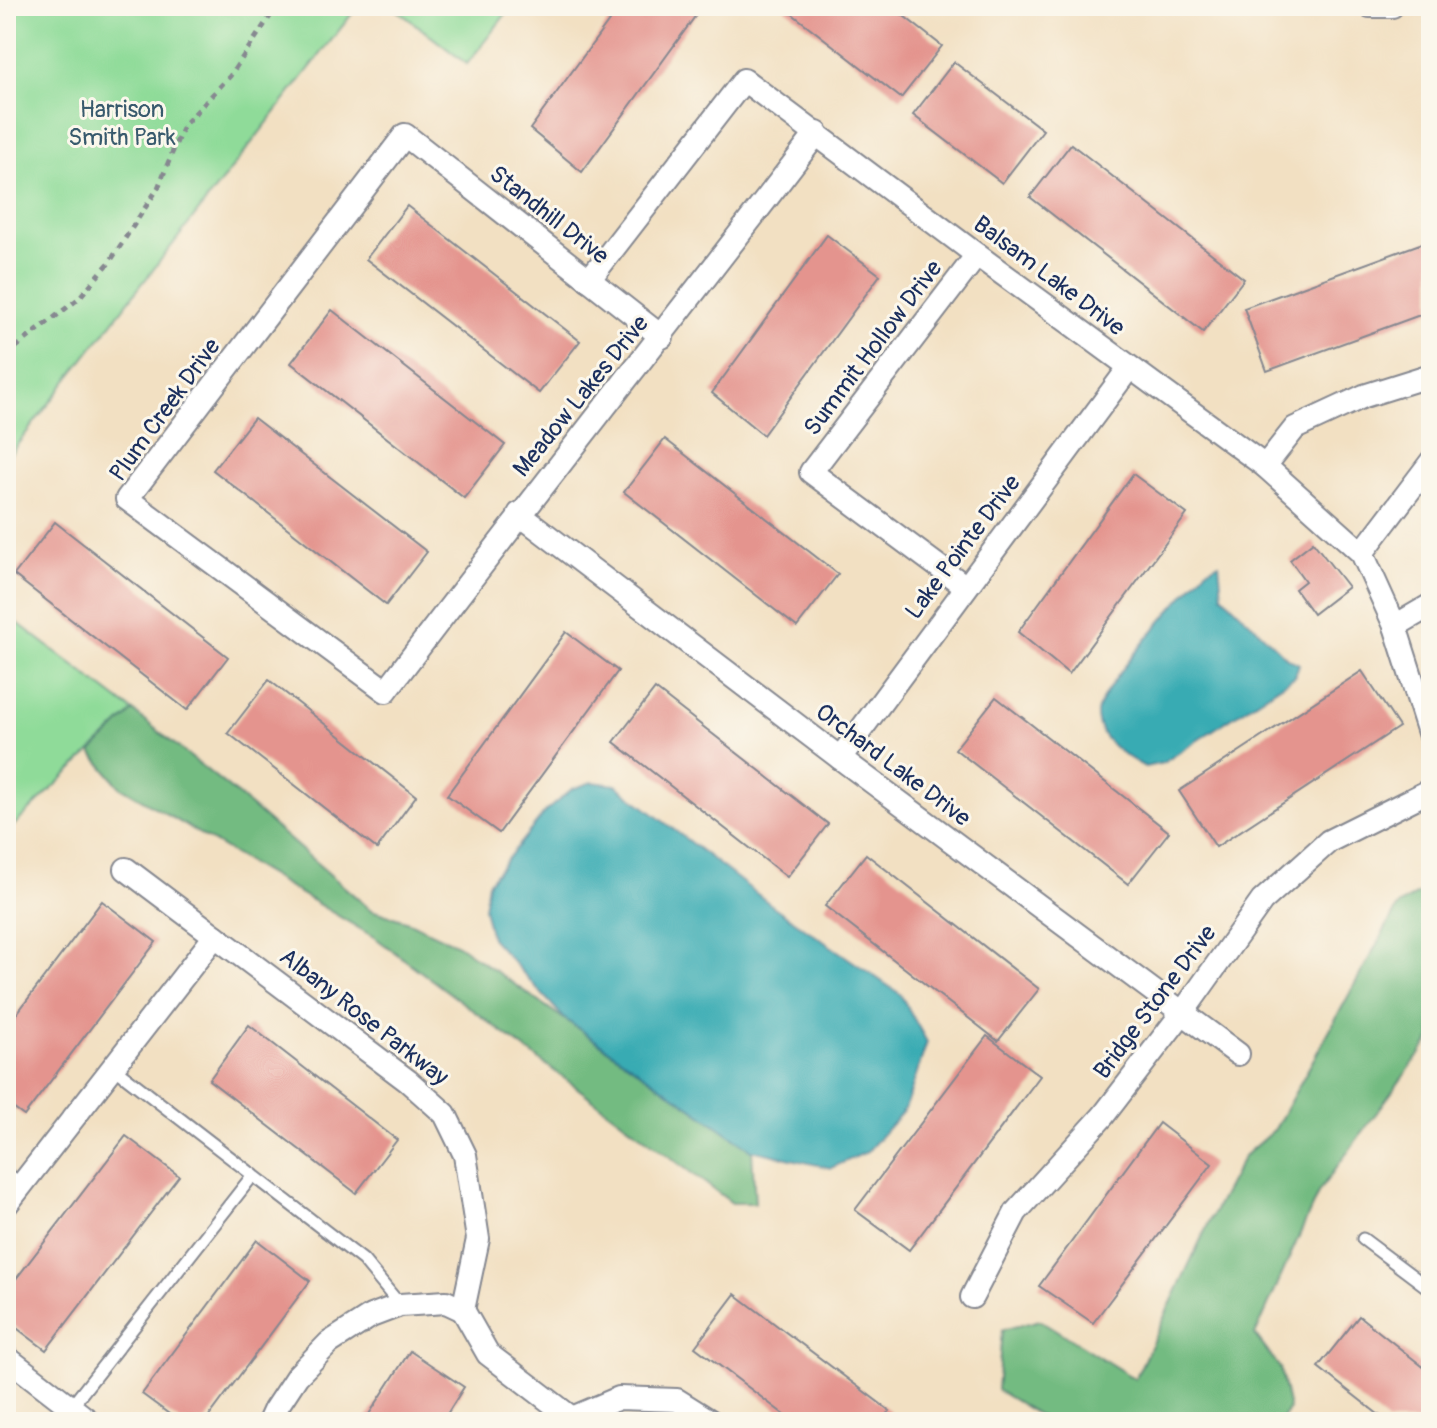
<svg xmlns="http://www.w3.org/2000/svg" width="1437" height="1428" font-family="Pangolin,sans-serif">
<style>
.green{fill:#8fdb99;stroke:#55857c;stroke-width:2}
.forest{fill:#73bb81;stroke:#477570;stroke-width:2}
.water{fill:#39abb3;stroke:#2a6d88;stroke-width:2}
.building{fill:#e4948e}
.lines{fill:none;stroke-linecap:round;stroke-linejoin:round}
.lane-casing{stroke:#868890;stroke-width:15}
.street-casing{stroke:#868890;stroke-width:26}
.path{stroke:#868890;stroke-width:5;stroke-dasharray:6 6;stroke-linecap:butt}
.lane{stroke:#fff;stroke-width:11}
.street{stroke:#fff;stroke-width:22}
.labels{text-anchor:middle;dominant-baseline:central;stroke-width:6;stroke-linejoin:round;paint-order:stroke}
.park-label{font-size:24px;fill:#385a6d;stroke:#fbf7ec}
.street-label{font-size:24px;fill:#1b2f5e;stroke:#fbf7ec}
</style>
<rect width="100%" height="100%" fill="#fbf7ec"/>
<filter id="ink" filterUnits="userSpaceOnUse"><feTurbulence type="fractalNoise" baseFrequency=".0125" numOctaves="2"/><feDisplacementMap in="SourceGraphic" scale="16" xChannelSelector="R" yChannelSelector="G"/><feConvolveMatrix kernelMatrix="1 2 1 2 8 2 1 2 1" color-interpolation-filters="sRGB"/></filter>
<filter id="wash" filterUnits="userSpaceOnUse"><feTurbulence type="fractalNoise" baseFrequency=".006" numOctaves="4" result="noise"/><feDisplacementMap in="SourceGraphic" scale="32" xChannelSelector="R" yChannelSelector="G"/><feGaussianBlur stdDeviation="1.8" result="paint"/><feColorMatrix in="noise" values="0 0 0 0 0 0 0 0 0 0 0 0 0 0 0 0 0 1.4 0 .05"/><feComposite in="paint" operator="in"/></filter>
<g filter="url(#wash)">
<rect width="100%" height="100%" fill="#f2e0c2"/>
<g class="green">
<polygon points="6,6 358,6 6,459"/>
<polygon points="392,6 512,6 467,64"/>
<polygon points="6,614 133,711 6,833"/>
</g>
<g class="forest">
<polygon points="133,711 238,795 371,910 409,922 458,945 752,1150 755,1203 732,1203 377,939 119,786 91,752"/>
<polygon points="1431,886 1431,1039 1319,1191 1255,1335 1280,1368 1289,1409 1279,1422 1050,1422 997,1390 1002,1330 1040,1320 1135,1379 1211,1218 1244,1156 1275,1129 1398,906"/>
</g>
<g class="water">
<path d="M1219 563 1222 595 1287 658 1299 664 1295 676 1163 763 1145 767C1126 757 1097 740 1097 714 1097 691 1186 593 1206 570Z"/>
<polygon points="592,782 616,785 774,907 900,994 927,1042 905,1109 867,1152 831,1168 752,1150 565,1019 491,938 484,908 488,883 546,811 572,789"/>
</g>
<g id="blocks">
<g class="building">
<polygon points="620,6 692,6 699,11 582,172 530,129"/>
<polygon points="782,6 891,6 942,46 901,98"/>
<polygon points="954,62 1043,130 1002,183 913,115"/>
<polygon points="1071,144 1244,279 1203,332 1030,197"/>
<polygon points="407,206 580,341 539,393 366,259"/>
<polygon points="827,235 880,275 763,435 712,393"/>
<polygon points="1431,240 1431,311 1267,371 1244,308"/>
<polygon points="332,310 505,445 464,498 291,363"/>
<polygon points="254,418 427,552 386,605 213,470"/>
<polygon points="665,439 838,574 797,627 624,492"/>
<polygon points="1133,474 1187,514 1069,674 1018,632"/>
<polygon points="55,522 228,657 187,710 14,575"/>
<polygon points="1313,542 1348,587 1313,614 1295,589 1305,581 1290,560"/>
<polygon points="566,632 618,671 499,833 447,795"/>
<polygon points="1362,671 1399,727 1216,847 1179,791"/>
<polygon points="269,680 416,796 377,849 228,733"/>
<polygon points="655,689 828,824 787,877 614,742"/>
<polygon points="996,697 1169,832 1128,884 955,749"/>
<polygon points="866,854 1039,989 998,1041 825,906"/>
<polygon points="102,901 156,942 24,1116 6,1103 6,1028"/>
<polygon points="249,1025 397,1140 356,1193 209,1080"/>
<polygon points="987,1036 1040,1076 909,1250 855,1210"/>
<polygon points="1159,1123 1212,1164 1093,1323 1039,1286"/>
<polygon points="126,1136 179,1176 46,1350 6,1320 6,1292"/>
<polygon points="257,1240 310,1281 205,1422 180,1422 142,1394"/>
<polygon points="735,1294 890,1411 881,1422 794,1422 695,1347"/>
<polygon points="1359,1316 1431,1373 1431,1422 1388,1422 1318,1367"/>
<polygon points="410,1351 464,1387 442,1422 364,1422"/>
</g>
</g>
</g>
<g filter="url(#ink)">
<use href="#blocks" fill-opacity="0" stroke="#868890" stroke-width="2"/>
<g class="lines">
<defs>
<g id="lane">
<polyline points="113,1067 363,1260 400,1305"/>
<polyline points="6,1173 22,1185"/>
<polyline points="1363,1239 1431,1290"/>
<polyline points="71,1407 253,1175"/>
</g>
<g id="street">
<polyline points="1370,6 1392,6"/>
<polyline points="589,280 744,80 977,255 1265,466 1362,553 1395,626 1431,739"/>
<path d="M662 337 405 135 127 499 386 691C528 503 674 320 817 133"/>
<polyline points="1265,466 1295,428 1364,396 1431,375"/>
<polyline points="519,514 840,758 1238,1054"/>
<polyline points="1362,553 1431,462"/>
<polyline points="966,587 811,472 977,255"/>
<polyline points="1395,626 1431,605"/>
<polyline points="840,758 1129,368"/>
<polyline points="126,869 408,1081 445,1114 465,1155 478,1239 463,1310"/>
<polyline points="6,1205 215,936"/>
<polyline points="972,1297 1016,1212 1103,1116 1183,1012 1262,901 1329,841 1431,790"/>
<polyline points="463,1310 488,1354 577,1422"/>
<polyline points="6,1357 90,1422"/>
<polyline points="572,1418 619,1398 677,1400 712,1422"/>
<polyline points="269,1422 274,1411 297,1376 329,1343 371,1316 400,1305 446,1302 463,1310"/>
</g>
</defs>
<use href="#lane" class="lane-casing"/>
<use href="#street" class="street-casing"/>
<polyline class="path" points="6,355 78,299 109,263 158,188 183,126 230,76 277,6"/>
<use href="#lane" class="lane"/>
<use href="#street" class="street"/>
</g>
</g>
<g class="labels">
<g class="park-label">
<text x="122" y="109">Harrison<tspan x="122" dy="28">Smith Park</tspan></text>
</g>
<g class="street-label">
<text transform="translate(549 215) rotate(38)">Standhill Drive</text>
<text transform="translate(1049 276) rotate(37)">Balsam Lake Drive</text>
<text transform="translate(873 348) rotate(-53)">Summit Hollow Drive</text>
<text transform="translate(581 396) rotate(-51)">Meadow Lakes Drive</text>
<text transform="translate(165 410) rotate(-54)">Plum Creek Drive</text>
<text transform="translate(963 547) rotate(-53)">Lake Pointe Drive</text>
<text transform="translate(893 765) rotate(37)">Orchard Lake Drive</text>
<text transform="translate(1155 1002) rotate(-53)">Bridge Stone Drive</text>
<text transform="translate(364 1017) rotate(38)">Albany Rose Parkway</text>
</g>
</g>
<rect width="1437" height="1428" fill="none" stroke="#fbf7ec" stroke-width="32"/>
</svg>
